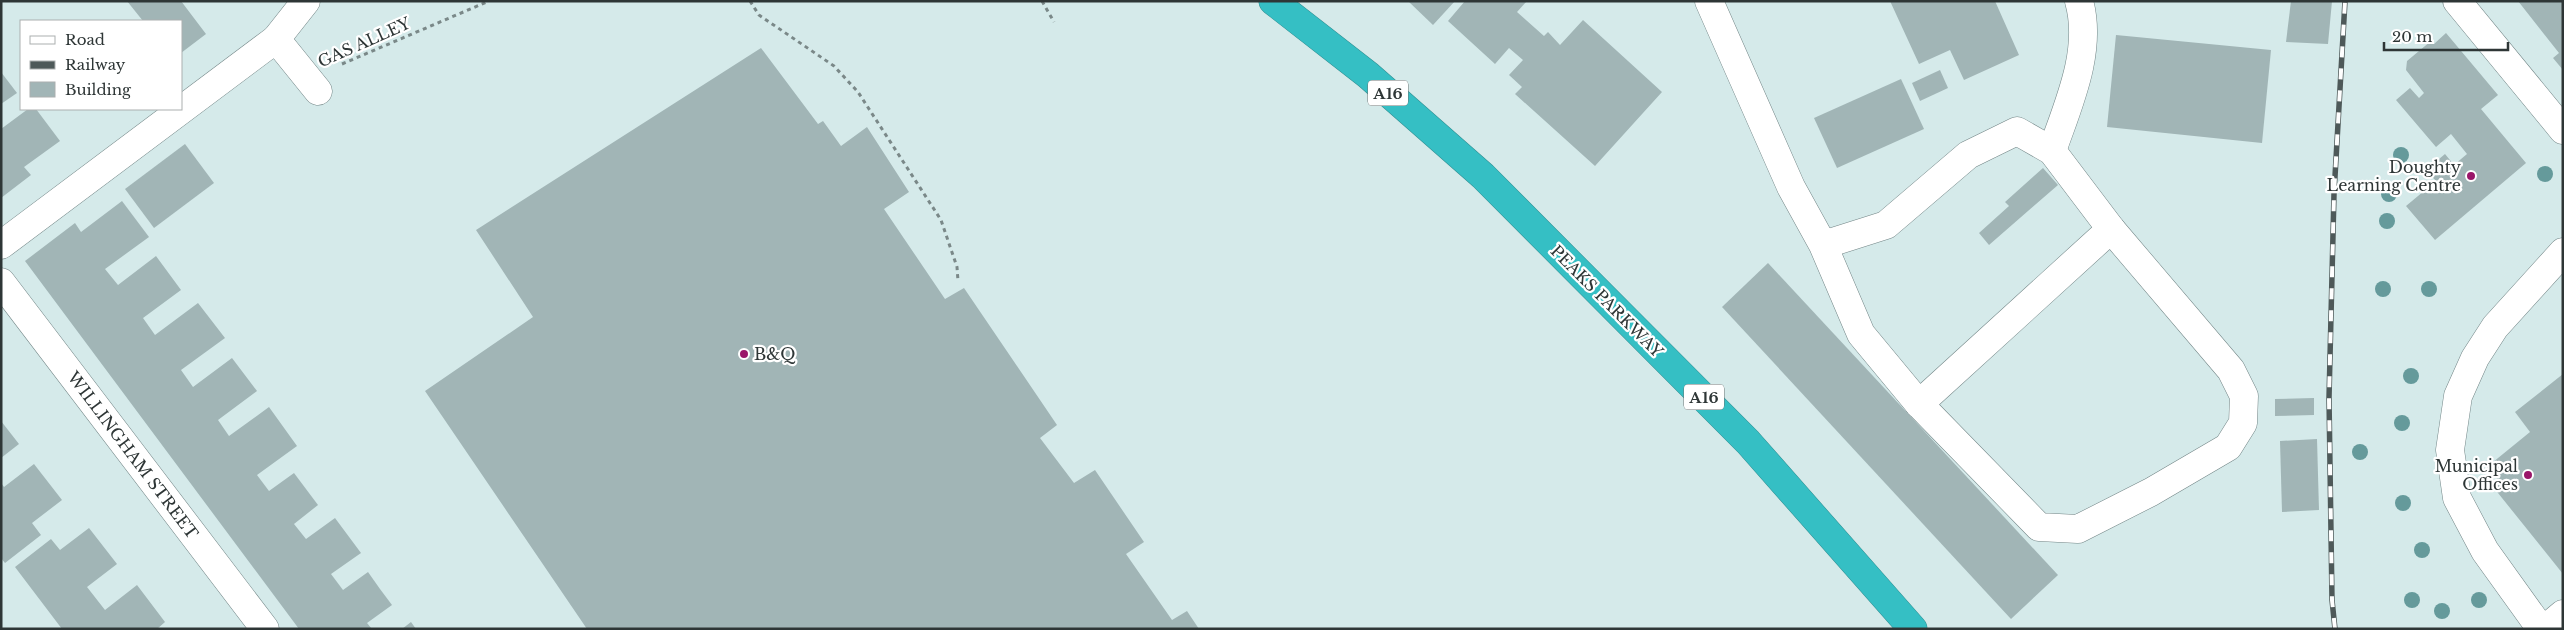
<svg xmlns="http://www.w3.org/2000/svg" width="2564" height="630" font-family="'Libre Baskerville',serif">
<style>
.building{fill:#a1b5b6}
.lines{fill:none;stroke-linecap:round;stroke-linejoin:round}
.minor-casing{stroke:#728586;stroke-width:29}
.highway-casing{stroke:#338f92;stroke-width:29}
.path{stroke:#7a8888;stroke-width:3;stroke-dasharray:4 4;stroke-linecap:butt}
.minor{stroke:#fff;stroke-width:28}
.highway{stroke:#35bfc4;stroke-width:28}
.rail-casing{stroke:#4e5959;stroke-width:5.5}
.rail{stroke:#fff;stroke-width:4;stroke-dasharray:11;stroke-linecap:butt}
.tree{fill:#659a9b}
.poi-dot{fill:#9a1669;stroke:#fff;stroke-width:2}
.labels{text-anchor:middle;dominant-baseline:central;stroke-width:4.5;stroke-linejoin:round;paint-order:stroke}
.shield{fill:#fff;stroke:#6d7272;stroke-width:1}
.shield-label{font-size:15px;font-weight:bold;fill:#2e3636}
.street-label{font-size:16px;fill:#2e3636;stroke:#fff}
.poi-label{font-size:16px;fill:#2e3636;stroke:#fff;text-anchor:end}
</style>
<rect width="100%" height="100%" fill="#d5eaea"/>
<g class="building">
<polygon points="127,1 181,1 206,34 181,53 181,21 143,21"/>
<polygon points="1408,1 1455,1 1433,25"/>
<polygon points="1465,1 1527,1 1517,12 1544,36 1548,32 1560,45 1583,20 1662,92 1595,166 1515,94 1522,87 1509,75 1523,60 1509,48 1495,64 1448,21"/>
<polygon points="1890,1 1995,1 2019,55 1964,80 1950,50 1919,64"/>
<polygon points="2291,1 2332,1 2328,44 2286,42"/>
<polygon points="2518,1 2563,1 2563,70 2553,58 2559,53"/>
<polygon points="2446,33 2498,95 2481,109 2526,163 2435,240 2406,206 2436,181 2426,170 2445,154 2454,165 2467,154 2451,134 2436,147 2396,100 2410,88 2419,98 2424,93 2406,70 2407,61 2431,41 2434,44"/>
<polygon points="2116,35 2271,50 2262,143 2107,127"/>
<polygon points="761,48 818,124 823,121 841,146 867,127 909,192 884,209 945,299 964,288 1057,425 1040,438 1074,483 1095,470 1144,542 1126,554 1172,620 1187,611 1199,629 587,629 425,391 533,317 476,230"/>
<polygon points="1940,70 1948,88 1920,101 1912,83"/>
<polygon points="1,72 17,93 1,104"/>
<polygon points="1901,79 1924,129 1837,168 1814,118"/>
<polygon points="28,109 36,109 60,141 24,167 31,175 1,198 1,129"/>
<polygon points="185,144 214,183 154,228 125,189"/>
<polygon points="2043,168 2058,185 1989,245 1979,233 2009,206 2005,202"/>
<polygon points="122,201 149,237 105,269 118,285 156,256 181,290 143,318 155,335 198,303 225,338 181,370 193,387 232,358 257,391 218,420 229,436 269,407 297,446 257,475 269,491 294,473 318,505 294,524 306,539 335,518 361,553 331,574 343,590 368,572 380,589 392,605 367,623 372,629 299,629 25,261 75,223 81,232"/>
<polygon points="1768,263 2058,575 2011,619 1722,307"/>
<polygon points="2563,374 2563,574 2494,488 2501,483 2487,467 2530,432 2515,412"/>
<polygon points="2314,398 2314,415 2275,416 2275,399"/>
<polygon points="1,421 19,444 1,458"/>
<polygon points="2317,439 2319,510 2282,512 2280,441"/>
<polygon points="34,464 62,500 32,523 41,535 5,563 1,558 1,483 4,487"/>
<polygon points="89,528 117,564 87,587 105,610 137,585 165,622 157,629 62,629 15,567 51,539 60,550"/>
<polygon points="411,622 416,629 402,629"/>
</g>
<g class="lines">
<defs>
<g id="minor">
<polyline points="1709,1 1791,187 1823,245 1861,334 1919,404 2039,527 2078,529 2151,492 2228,447 2243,423 2244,396 2231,370 2111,229 2052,151 2017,131 1968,155 1886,225 1823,245"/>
<polyline points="2457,1 2563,130"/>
<polyline points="276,39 306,1"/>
<path d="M2052 151C2068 105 2093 51 2079 1"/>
<polyline points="1,245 276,39 318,91"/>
<polyline points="1,282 265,629"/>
<polyline points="1919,404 2111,229"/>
<polyline points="2541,629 2485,551 2457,498 2450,450 2458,396 2475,358 2495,327 2563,252"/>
<polyline points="2545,629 2563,614"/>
</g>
<polyline id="highway" points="1273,1 1368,75 1483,176 1748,442 1913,629"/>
</defs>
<use href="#minor" class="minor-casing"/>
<use href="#highway" class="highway-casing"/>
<g class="path">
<polyline points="750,1 759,15 834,66 858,92 941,220 957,267 958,281"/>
<polyline points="1042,1 1054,22"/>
<polyline points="342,64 489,1"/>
</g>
<use href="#minor" class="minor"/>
<use href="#highway" class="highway"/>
<defs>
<polyline id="rail" points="2335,629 2332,600 2329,398 2334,194 2345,1"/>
</defs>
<use href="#rail" class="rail-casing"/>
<use href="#rail" class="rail"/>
</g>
<g class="tree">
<circle cx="2401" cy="155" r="8"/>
<circle cx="2545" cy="174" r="8"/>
<circle cx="2389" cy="194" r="8"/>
<circle cx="2387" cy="221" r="8"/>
<circle cx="2383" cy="289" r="8"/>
<circle cx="2429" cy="289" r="8"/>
<circle cx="2411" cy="376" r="8"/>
<circle cx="2402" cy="423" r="8"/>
<circle cx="2360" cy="452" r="8"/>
<circle cx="2403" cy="503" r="8"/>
<circle cx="2422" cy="550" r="8"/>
<circle cx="2412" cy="600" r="8"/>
<circle cx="2479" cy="600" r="8"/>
<circle cx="2442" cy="611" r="8"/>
</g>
<g class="poi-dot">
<circle cx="2471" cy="176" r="5"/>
<circle cx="744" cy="354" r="5"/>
<circle cx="2528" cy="475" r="5"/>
</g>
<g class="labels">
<g class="shield">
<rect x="1368" y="80.5" width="40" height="25" rx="4"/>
<rect x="1684" y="384.5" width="40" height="25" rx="4"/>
</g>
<g class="shield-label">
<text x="1388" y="93">A16</text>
<text x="1704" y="397">A16</text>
</g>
<g class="street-label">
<text transform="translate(364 42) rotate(-24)">GAS ALLEY</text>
<text transform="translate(1607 301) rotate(45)">PEAKS PARKWAY</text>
<text transform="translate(133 455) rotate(53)">WILLINGHAM STREET</text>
</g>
<g class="poi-label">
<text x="2461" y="167">Doughty<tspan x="2461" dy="18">Learning Centre</tspan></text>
<text x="754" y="354" text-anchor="start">B&amp;Q</text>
<text x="2518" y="466">Municipal<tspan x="2518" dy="18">Offices</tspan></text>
</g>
</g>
<rect width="2564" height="630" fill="none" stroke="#2e3636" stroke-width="5"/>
<rect x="20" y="20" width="162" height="90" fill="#ffffff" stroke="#abafaf"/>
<rect x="30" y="36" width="25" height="8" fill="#ffffff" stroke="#abafaf"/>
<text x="65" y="45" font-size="15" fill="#2e3636">Road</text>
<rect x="30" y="61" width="25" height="8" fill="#4e5959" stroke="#abafaf"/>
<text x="65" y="70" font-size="15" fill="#2e3636">Railway</text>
<rect x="30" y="82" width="25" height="15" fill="#a1b5b6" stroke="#abafaf"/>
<text x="65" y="95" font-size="15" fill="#2e3636">Building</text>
<path d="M2384 42v8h124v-8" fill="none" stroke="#2e3636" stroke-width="2.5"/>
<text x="2392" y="42" font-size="15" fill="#2e3636" stroke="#ffffff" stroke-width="4" paint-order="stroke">20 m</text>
</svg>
